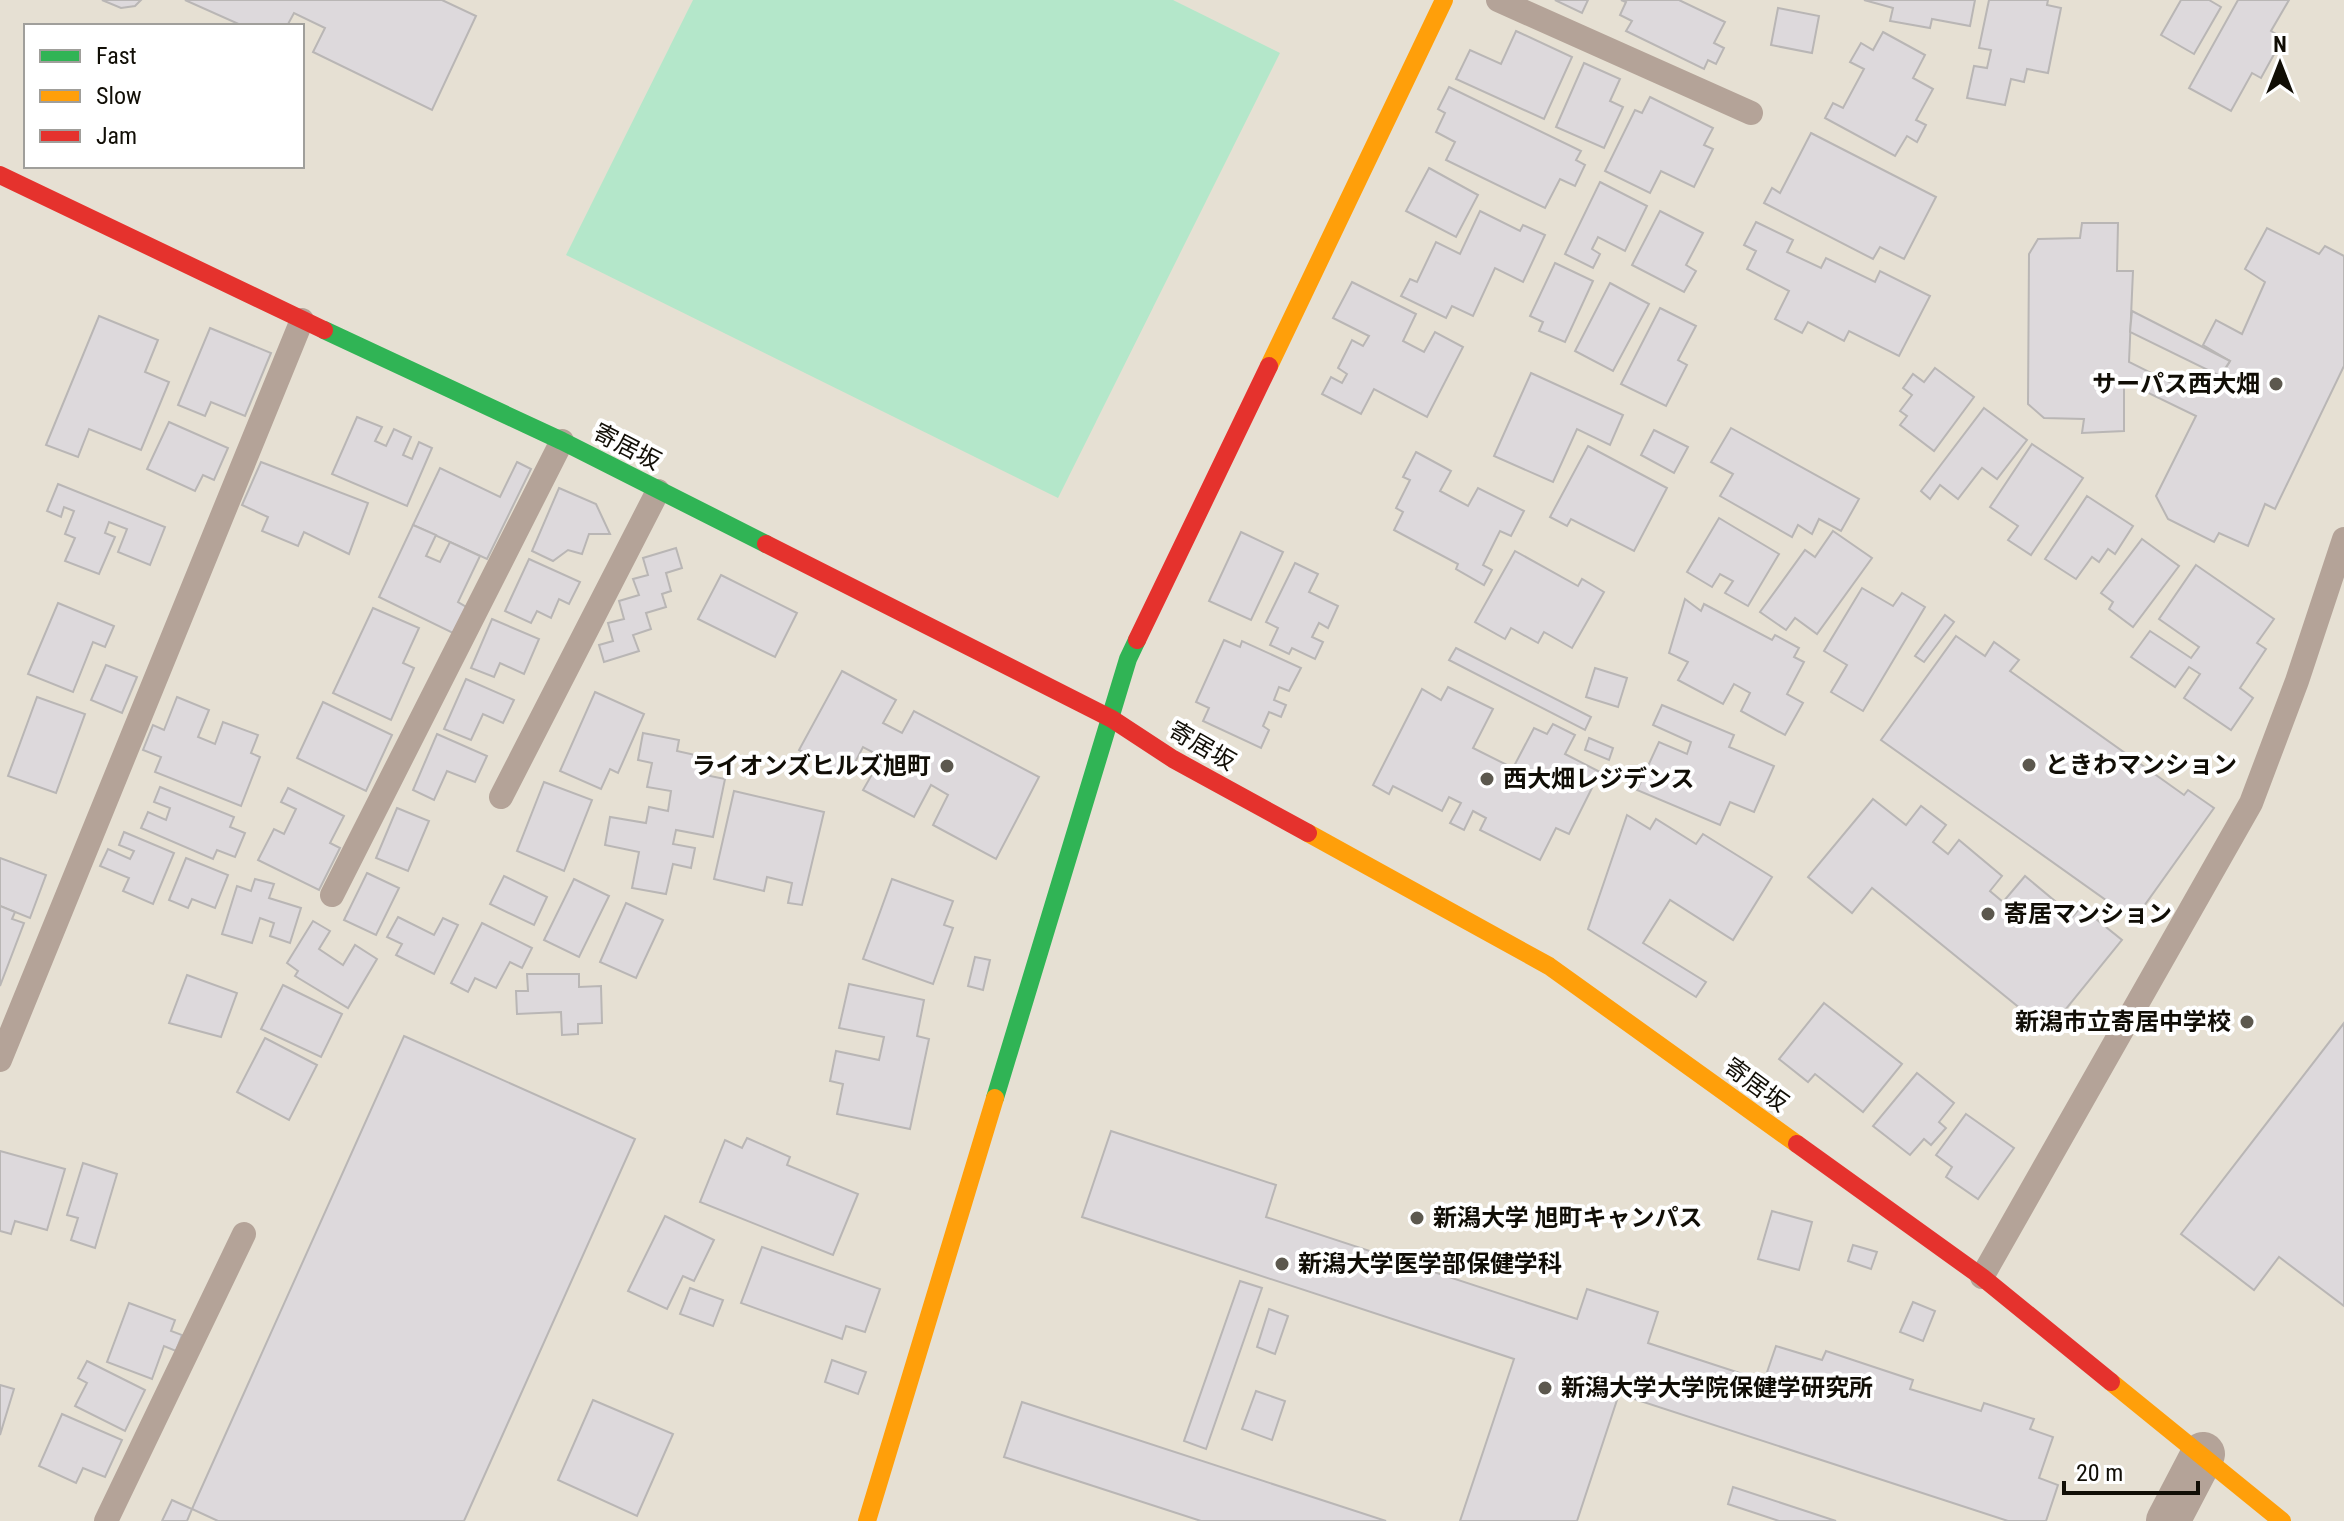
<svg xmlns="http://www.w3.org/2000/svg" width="2344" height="1521" font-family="'Roboto Condensed','Noto Sans JP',sans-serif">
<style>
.green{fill:#b4e7ca}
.building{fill:#ddd9dc;stroke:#b9b6b5;stroke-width:2}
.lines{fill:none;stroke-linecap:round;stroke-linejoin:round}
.lane{stroke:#b4a398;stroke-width:24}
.street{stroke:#b4a398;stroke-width:44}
.fast{stroke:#30b455;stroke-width:18}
.slow{stroke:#ff9f0a;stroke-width:18}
.jam{stroke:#e5322d;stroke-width:18}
.poi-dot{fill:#5c584e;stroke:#fff;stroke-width:3}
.labels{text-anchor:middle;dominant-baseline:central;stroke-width:8;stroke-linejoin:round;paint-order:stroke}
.poi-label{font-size:24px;font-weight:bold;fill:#110e06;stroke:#fff;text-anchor:start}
.street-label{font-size:24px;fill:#110e06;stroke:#fff}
</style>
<rect width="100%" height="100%" fill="#e6e0d3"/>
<polygon class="green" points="693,0 1173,0 1280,53 1058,498 566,255"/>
<g class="building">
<polygon points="102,0 141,0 135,6 121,8"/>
<polygon points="185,0 442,0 476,16 432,110 313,52 325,28 294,13 287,26 243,26"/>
<polygon points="1555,0 1588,0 1582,13"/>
<polygon points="1621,0 1679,0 1725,22 1714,43 1724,48 1716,64 1708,60 1704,69 1626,31 1632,21 1620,15 1626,2"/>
<polygon points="1864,0 1975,0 1970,26 1932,19 1930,28 1890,21 1893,8"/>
<polygon points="1989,0 2048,0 2047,5 2061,8 2048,73 2027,69 2024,82 2011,79 2005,105 1967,98 1974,66 1987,68 1991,50 1979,48"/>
<polygon points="2181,0 2209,0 2221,7 2194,54 2161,35"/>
<polygon points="2238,0 2289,0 2271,31 2283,38 2261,78 2252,73 2231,111 2189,88"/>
<polygon points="1778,8 1819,16 1812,53 1771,45"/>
<polygon points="1516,31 1572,57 1544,119 1456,79 1470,50 1501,64"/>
<polygon points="1883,32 1925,55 1913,78 1933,89 1916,120 1926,125 1917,142 1907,136 1895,156 1825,118 1833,103 1843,108 1864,69 1850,62 1861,43 1873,50"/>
<polygon points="1584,63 1620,79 1610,101 1623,107 1604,148 1556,127"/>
<polygon points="1449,87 1581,151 1576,160 1585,165 1575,186 1560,179 1545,208 1446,160 1455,142 1436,132 1445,113 1438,109"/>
<polygon points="1650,97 1713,128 1704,145 1713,149 1694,187 1661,171 1650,193 1605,171 1635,110 1642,113"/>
<polygon points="1811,133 1936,197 1904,259 1880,247 1873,259 1764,203 1772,188 1780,193"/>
<polygon points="1429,168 1478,195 1456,237 1406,211"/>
<polygon points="1600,182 1647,206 1625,251 1598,237 1592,249 1600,254 1593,268 1565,254"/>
<polygon points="1480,211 1520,231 1523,225 1545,235 1523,282 1495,268 1473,316 1452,306 1446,318 1401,296 1410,279 1417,282 1436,242 1460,254"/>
<polygon points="1660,211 1703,233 1686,265 1696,271 1684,292 1632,265"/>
<polygon points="1756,222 1793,240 1787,252 1821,268 1826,258 1875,282 1880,271 1930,296 1899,356 1849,331 1844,341 1808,322 1802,333 1775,319 1789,291 1747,269 1756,251 1744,245"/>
<polygon points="2082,223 2118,223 2117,271 2133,271 2129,362 2177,386 2183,375 2212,391 2230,361 2203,345 2216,320 2242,334 2265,282 2245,269 2267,228 2319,254 2325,246 2344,256 2344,366 2275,509 2265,504 2248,546 2219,533 2214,542 2168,519 2156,496 2196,416 2124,381 2124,431 2082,433 2084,419 2044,418 2028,404 2029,254 2038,239 2080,238"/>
<polygon points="1555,263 1593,281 1565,342 1539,331 1543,322 1530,316"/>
<polygon points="1352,282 1416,314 1403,341 1424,352 1435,332 1463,347 1427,417 1374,389 1361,414 1322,394 1331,377 1342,383 1347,374 1338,368 1352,340 1363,346 1369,336 1333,318"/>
<polygon points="1610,283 1649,304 1613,371 1575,351"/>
<polygon points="1660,308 1696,326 1678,360 1687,365 1666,406 1621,384"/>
<polygon points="2132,311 2230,361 2220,376 2130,332"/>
<polygon points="99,316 158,340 145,372 169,382 141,450 89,429 78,457 46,445"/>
<polygon points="210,328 271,353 245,416 211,402 205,416 178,405"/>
<polygon points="1935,368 1974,397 1934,451 1900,425 1907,416 1900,411 1912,395 1903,388 1913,374 1924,382"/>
<polygon points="1531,373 1623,415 1610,445 1577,429 1553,482 1494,456"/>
<polygon points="1984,408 2027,440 1997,479 1982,468 1958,499 1940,485 1930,499 1921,491"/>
<polygon points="357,417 382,427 375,441 386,446 394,429 411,437 403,455 412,459 419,442 432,448 407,506 332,474"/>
<polygon points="169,422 228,448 214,480 203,475 195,491 147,469"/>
<polygon points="1731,428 1859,499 1841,531 1819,519 1812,534 1798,525 1792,537 1720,496 1733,474 1711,462"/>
<polygon points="1654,430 1688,447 1674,473 1641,455"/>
<polygon points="2032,444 2083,478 2031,555 2008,540 2018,526 1990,507"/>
<polygon points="1588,446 1667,488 1634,551 1571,519 1567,526 1550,517"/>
<polygon points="1416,452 1451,471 1440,491 1468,506 1478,488 1524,511 1511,536 1500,531 1483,565 1492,570 1484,585 1456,569 1458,564 1394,530 1403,512 1396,508 1410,480 1403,477"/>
<polygon points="261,462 368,503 349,554 304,532 298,546 262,531 268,517 242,505"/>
<polygon points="517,462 531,469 487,559 413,525 440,468 500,497"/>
<polygon points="58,484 165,527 150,565 118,552 127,529 109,522 105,533 115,537 99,574 65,561 75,538 65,534 74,511 64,507 61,517 47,511"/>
<polygon points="559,488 596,504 610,534 589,534 582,554 568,550 553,561 532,551"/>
<polygon points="2087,496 2133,526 2115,554 2108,549 2099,562 2092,557 2076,579 2045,559"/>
<polygon points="1719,518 1779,554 1748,606 1725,593 1733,581 1720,574 1712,587 1687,572"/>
<polygon points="413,525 436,535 426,556 440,562 450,542 480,556 458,602 468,608 455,634 379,597"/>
<polygon points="1833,531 1872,558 1817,634 1795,618 1786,630 1760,612 1805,550 1815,557"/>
<polygon points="1241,532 1283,552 1251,620 1209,601"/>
<polygon points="2142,539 2179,566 2133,627 2109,609 2113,602 2101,593"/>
<polygon points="676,548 682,568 666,573 671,591 662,594 666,607 646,613 651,629 633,635 639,651 604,662 599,645 613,641 608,623 624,619 619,601 639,595 633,579 648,575 643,558"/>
<polygon points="1515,551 1578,586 1582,579 1604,592 1572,648 1544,632 1538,643 1511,628 1505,639 1475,622"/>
<polygon points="529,559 580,582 569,604 559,599 551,618 537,611 531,623 505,611"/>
<polygon points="1295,563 1318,574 1309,592 1338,606 1328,628 1319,623 1312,637 1323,642 1315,659 1292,648 1289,654 1270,645 1278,628 1266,622"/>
<polygon points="2196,565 2274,619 2257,643 2266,649 2240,688 2253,698 2231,730 2184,698 2200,674 2189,667 2175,687 2131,657 2150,631 2191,658 2199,647 2159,619"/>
<polygon points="721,575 797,613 775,657 698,619"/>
<polygon points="1862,588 1893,606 1902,593 1925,607 1863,711 1831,692 1847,665 1824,651"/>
<polygon points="1685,599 1701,611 1704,604 1772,640 1775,635 1799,648 1794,657 1804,662 1787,694 1803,703 1785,735 1741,711 1750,693 1734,684 1723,704 1678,680 1688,662 1669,653"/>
<polygon points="58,603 114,626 105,647 93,642 73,692 28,674"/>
<polygon points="373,608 419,628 403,663 414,668 391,720 333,693"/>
<polygon points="1945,615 1954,622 1924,662 1915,656"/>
<polygon points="492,619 539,639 524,674 500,663 494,677 471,668"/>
<polygon points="1956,636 1985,656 1994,642 2019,660 2010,671 2184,795 2188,790 2214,808 2134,920 1881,740"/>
<polygon points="1224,640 1240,647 1242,641 1301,668 1289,691 1279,687 1274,700 1286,705 1281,717 1269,712 1263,726 1269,730 1261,748 1203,721 1209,708 1196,702"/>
<polygon points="1456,648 1591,717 1585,730 1449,660"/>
<polygon points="106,665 137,677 122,713 91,700"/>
<polygon points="1595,668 1627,678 1618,707 1586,697"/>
<polygon points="842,671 896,700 883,723 902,733 914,711 1039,777 996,859 933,825 948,795 931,785 914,817 863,790 882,757 863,747 848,776 799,750"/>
<polygon points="466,679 514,700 503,723 483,714 471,740 444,729"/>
<polygon points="1448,687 1493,709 1473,748 1513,768 1534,728 1547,734 1553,724 1575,735 1565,754 1600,772 1569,834 1556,828 1540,860 1480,830 1486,818 1473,811 1464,830 1450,823 1461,803 1449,797 1442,811 1393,786 1389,794 1373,785 1422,689 1441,700"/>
<polygon points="595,692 644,714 618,773 610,769 601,789 560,771"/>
<polygon points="37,697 85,714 56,793 8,776"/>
<polygon points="177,697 209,710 198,737 215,744 223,722 258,735 251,753 260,757 241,806 155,772 161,757 143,750 153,725 164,730"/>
<polygon points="323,702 392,735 366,791 297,758"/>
<polygon points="1662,705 1734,735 1729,747 1774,766 1754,812 1730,802 1720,825 1637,790 1659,742 1687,754 1691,742 1653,725"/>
<polygon points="643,733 679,740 677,751 713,759 710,776 725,779 713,837 676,830 673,844 695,848 691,868 673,864 666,894 632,888 639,852 605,845 610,817 646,823 649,807 668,811 671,791 647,787 652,763 638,760"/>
<polygon points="437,734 487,756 475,782 447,771 434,800 413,790"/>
<polygon points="1589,738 1613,748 1609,760 1585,750"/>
<polygon points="544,782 592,800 564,871 517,851"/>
<polygon points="160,787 234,817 230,827 245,833 235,857 217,850 213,859 141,828 148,812 166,820 170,808 154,802"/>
<polygon points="288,788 344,816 330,843 340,848 319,890 258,860 274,829 284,834 296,809 281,802"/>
<polygon points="734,791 824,812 802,905 788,903 792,883 767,877 764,891 714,879"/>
<polygon points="1873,799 1906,825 1921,806 1946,825 1933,842 1948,854 1959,840 2002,876 1990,891 2003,902 2025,876 2073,916 2081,907 2122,940 2048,1031 1872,888 1852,913 1808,877"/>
<polygon points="397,808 429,821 408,871 376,858"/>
<polygon points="1627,815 1650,829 1656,819 1696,844 1703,834 1772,877 1733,940 1670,900 1643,943 1706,982 1696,997 1588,929"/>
<polygon points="124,832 174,853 153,904 123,891 129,878 100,866 108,849 130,859 134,851 119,845"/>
<polygon points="0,858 46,875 30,918 0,906"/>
<polygon points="186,858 228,875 215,908 192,899 188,908 169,900"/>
<polygon points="367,873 399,888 376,935 344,920"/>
<polygon points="504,876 547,897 534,925 490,904"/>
<polygon points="255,879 274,884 269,898 301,908 290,943 270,936 274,923 260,918 252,943 222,934 237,886 251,891"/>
<polygon points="574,879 609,896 579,957 544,940"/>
<polygon points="892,879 953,901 944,925 953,928 933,984 863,959"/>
<polygon points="626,903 663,920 636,978 600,962"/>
<polygon points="0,906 15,912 12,919 24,923 0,986"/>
<polygon points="398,917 434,935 443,918 458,925 434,974 396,955 402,944 387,937"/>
<polygon points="313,921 330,931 319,949 343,965 355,945 377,959 348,1008 295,976 298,971 287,963"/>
<polygon points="482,923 532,948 522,968 510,962 496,988 475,978 468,992 451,983"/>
<polygon points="975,957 990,960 983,990 968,986"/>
<polygon points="527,974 579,974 579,987 601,986 602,1023 578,1024 578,1034 562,1035 561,1012 517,1014 516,991 528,991"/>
<polygon points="187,975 237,993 221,1037 169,1023"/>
<polygon points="849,984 924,1000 917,1036 929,1039 910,1129 837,1114 843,1084 830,1081 836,1051 879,1060 884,1037 839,1028"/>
<polygon points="283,985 342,1014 321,1057 261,1029"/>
<polygon points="1824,1003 1902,1064 1863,1112 1815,1074 1808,1082 1779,1059"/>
<polygon points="2344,1023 2344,1306 2279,1257 2254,1290 2181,1234"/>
<polygon points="404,1036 635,1139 464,1521 218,1521 192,1509"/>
<polygon points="265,1038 317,1065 289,1120 237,1092"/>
<polygon points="1917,1073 1954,1103 1939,1122 1946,1128 1931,1145 1924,1139 1910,1155 1873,1126"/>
<polygon points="1966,1114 2014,1148 1978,1199 1946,1177 1952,1167 1936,1155"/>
<polygon points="1111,1131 1276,1185 1266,1217 1577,1319 1587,1289 1658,1312 1648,1343 1764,1381 1776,1346 1822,1360 1826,1351 1913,1380 1910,1389 1981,1411 1984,1403 2034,1419 2030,1429 2053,1437 2039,1478 2058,1485 2046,1521 2008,1521 1619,1394 1577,1521 1460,1521 1514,1359 1082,1217"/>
<polygon points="747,1138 790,1157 787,1165 858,1194 833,1255 700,1202 725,1140 742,1148"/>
<polygon points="0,1151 65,1169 47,1230 15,1221 11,1234 0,1231"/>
<polygon points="83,1163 117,1174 95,1248 71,1240 78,1218 67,1215"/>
<polygon points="1772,1211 1812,1222 1799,1270 1758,1259"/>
<polygon points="665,1216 714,1240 694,1281 683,1276 667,1309 628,1291"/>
<polygon points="1853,1245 1877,1252 1871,1269 1848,1261"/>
<polygon points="762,1247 880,1289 865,1332 846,1326 842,1339 741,1303"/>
<polygon points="1240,1281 1262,1288 1206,1449 1184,1441"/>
<polygon points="690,1288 723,1300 713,1326 680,1314"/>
<polygon points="1913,1302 1935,1311 1923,1341 1900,1332"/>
<polygon points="129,1303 175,1320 171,1331 182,1335 176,1351 164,1346 152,1379 107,1362"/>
<polygon points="1269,1309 1288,1316 1275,1354 1257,1347"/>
<polygon points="832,1360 866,1372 858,1394 825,1382"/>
<polygon points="87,1361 145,1390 125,1431 75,1406 87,1383 78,1378"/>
<polygon points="0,1385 14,1389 0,1435"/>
<polygon points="1256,1391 1285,1401 1272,1440 1242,1429"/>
<polygon points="593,1400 673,1434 637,1516 558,1480"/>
<polygon points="1022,1402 1386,1521 1201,1521 1004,1457"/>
<polygon points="62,1414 122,1440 105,1477 83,1468 76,1483 39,1466"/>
<polygon points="1733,1487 1836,1521 1779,1521 1728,1504"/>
<polygon points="172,1500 192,1509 187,1521 162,1521"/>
</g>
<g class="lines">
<g class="lane">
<polyline points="1498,0 1751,113"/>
<polyline points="501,797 658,491"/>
<polyline points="332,895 562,441"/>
<polyline points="0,1060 302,320"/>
<polyline points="1982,1277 2251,803 2297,681 2344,539"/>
<polyline points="106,1521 244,1234"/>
</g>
<polyline class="street" points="2168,1521 2203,1454"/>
<g class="fast">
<polyline points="324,330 562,441 766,544"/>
<polyline points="995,1098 1128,659 1137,640"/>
</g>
<g class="slow">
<polyline points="1269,366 1444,0"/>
<polyline points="1308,833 1549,966 1797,1144"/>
<polyline points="2111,1382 2282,1521"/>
<polyline points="867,1521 995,1098"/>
</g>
<g class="jam">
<polyline points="0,175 324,330"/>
<polyline points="766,544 1112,719 1173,759 1308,833"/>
<polyline points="1137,640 1269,366"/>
<polyline points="1797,1144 1982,1277 2111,1382"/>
</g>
</g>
<g class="poi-dot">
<circle cx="2276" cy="384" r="8"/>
<circle cx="2029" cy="765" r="8"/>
<circle cx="947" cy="766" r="8"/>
<circle cx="1487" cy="779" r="8"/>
<circle cx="1988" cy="914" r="8"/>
<circle cx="2247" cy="1022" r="8"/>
<circle cx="1417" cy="1218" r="8"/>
<circle cx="1282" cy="1264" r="8"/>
<circle cx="1545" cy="1388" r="8"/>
</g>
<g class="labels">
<g class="poi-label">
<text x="2260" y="384" text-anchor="end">サーパス西大畑</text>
<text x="2045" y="765">ときわマンション</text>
<text x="931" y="766" text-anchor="end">ライオンズヒルズ旭町</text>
<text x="1503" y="779">西大畑レジデンス</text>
<text x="2004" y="914">寄居マンション</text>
<text x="2231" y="1022" text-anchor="end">新潟市立寄居中学校</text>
<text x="1433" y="1218">新潟大学 旭町キャンパス</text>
<text x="1298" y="1264">新潟大学医学部保健学科</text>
<text x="1561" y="1388">新潟大学大学院保健学研究所</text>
</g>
<g class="street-label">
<text transform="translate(627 447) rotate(27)">寄居坂</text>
<text transform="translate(1202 746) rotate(30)">寄居坂</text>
<text transform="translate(1756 1085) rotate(36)">寄居坂</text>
</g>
</g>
<rect x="24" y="24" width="280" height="144" fill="#ffffff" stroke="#a09f9b" stroke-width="2"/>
<rect x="40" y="50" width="40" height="12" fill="#30b455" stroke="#a09f9b" stroke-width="2"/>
<text x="96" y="64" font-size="24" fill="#110e06">Fast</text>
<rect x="40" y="90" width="40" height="12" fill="#ff9f0a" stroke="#a09f9b" stroke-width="2"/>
<text x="96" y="104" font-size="24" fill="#110e06">Slow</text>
<rect x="40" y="130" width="40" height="12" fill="#e5322d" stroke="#a09f9b" stroke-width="2"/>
<text x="96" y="144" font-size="24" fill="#110e06">Jam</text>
<g transform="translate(2280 64)" stroke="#ffffff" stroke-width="6" paint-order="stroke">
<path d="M0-6L14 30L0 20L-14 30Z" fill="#110e06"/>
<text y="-12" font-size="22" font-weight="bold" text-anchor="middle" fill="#110e06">N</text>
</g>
<path d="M2064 1481v12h134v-12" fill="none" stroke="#110e06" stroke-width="4"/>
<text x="2076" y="1481" font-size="24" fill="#110e06" stroke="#ffffff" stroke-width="6" paint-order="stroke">20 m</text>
</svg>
